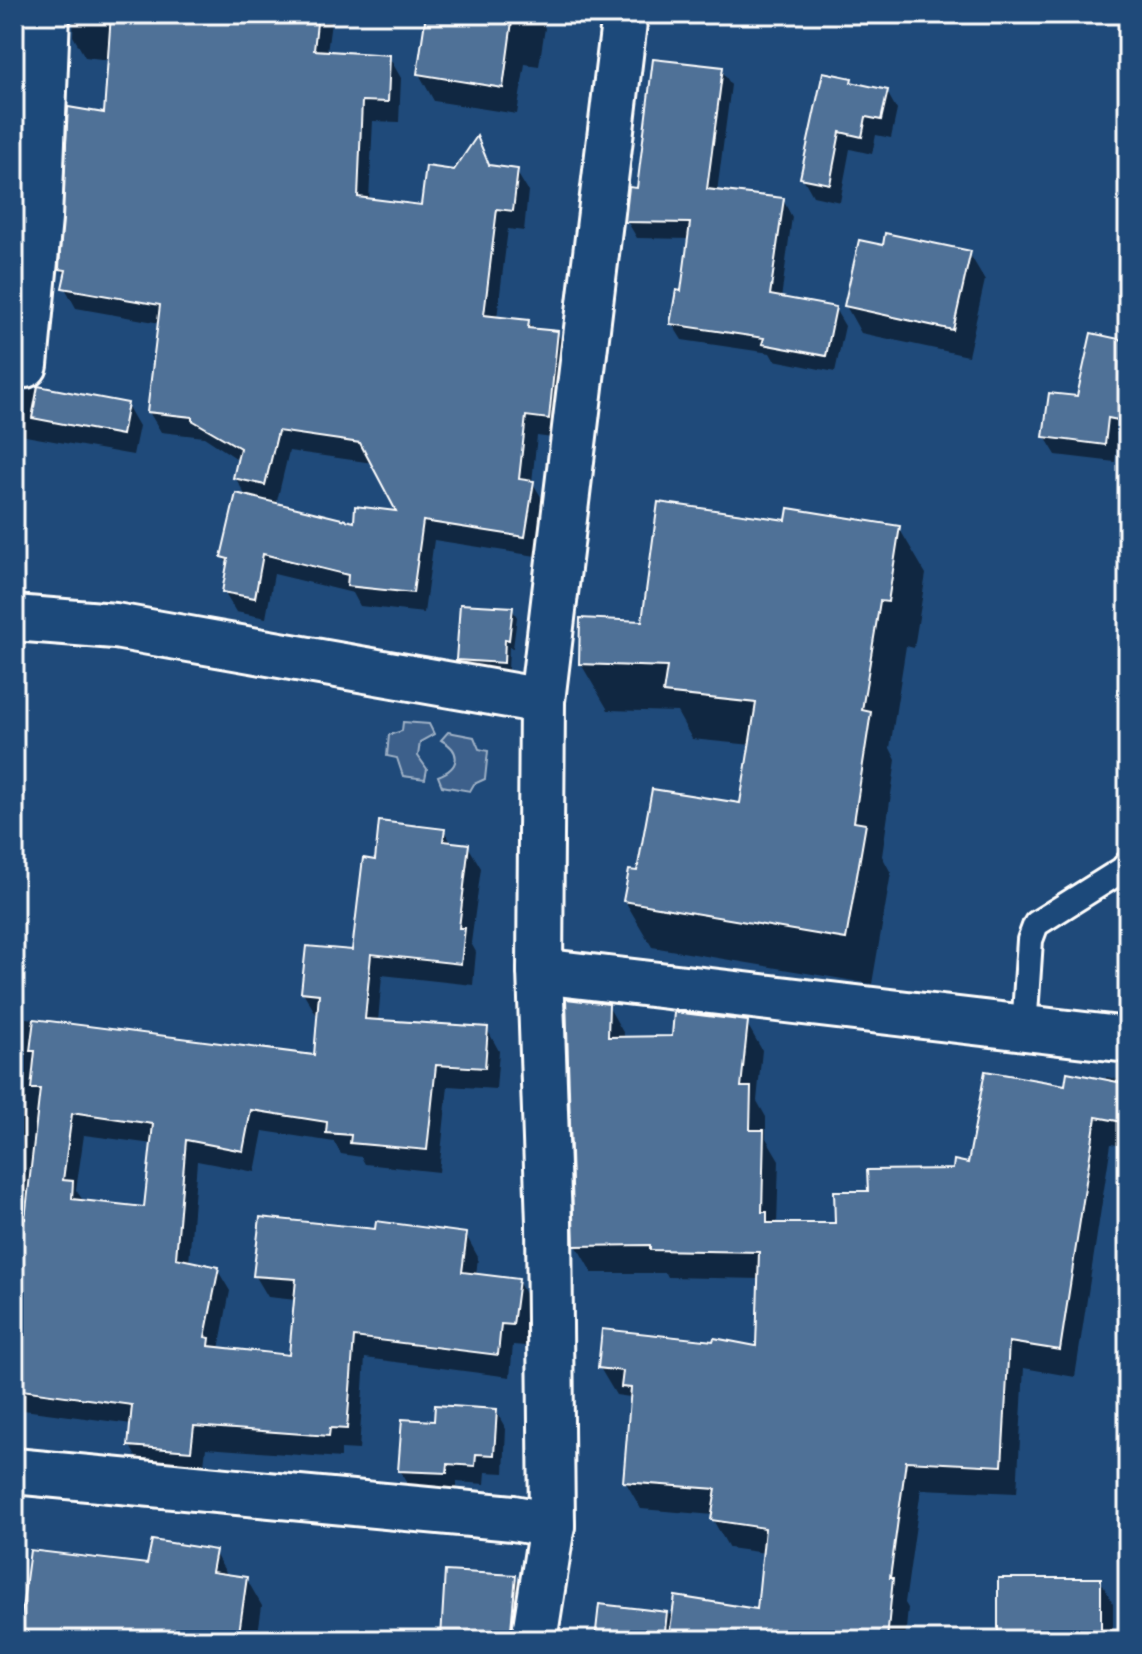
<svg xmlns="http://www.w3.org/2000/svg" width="1142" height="1654" font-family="Dekko,sans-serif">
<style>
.green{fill:#3c618b;stroke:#9eb0c5;stroke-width:2}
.shadow{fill:#0007;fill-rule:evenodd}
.building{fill:#507197;stroke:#fff;stroke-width:2;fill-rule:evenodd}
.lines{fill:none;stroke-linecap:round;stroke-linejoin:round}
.service-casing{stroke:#fff;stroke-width:30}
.minor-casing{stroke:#fff;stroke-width:50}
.service{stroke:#1f4a7a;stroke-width:24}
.minor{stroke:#1f4a7a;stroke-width:44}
</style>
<rect width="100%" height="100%" fill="#1f4a7a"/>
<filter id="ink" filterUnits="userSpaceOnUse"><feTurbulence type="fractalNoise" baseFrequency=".0125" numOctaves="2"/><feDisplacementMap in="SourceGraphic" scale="16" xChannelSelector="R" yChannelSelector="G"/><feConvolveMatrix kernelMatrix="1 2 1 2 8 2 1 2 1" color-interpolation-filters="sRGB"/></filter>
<g filter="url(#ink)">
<g class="green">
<polygon points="403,722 429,724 434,734 420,742 418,756 427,769 425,779 403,776 397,758 387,756 389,735 402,731"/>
<path d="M448 732 474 737 479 749 488 751 485 779 474 784 470 791 442 786 438 776C460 768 462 751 441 740Z"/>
</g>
<g class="shadow">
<polygon points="14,14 45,14 27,174 14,172"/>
<path d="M74 14H332L327 53 389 57 401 78 399 122 373 121 369 200 423 207 455 172 477 140 491 168 516 171 528 191 524 231 508 229 497 318 528 322 533 330 557 333 569 354 560 439 537 436 532 482 545 503 536 556 434 540 424 613 360 606 353 593 274 574 266 618 236 612 224 592 229 567 223 557 247 498 235 477 239 460 204 437 161 432 149 412 160 323 76 308 65 288 66 277 61 269 106 115 110 60 85 57 73 36ZM289 451 373 463 400 513 355 524 276 505Z"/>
<polygon points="428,14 537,14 545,28 539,66 525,64 517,114 434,101 419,74"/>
<polygon points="721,69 731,85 717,192 783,200 792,217 781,299 835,309 845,326 835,372 774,360 770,353 682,340 672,324 682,293 690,239 637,238 627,221 639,190"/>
<polygon points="850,80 853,85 887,92 897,110 891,138 876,135 872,154 850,149 840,202 813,196 803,178"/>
<polygon points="884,248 969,253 985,280 968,356 861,333 846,306"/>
<polygon points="1128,343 1128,438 1118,435 1115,462 1056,455 1045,437"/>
<polygon points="38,388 127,405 139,426 133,455 14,434 14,389 22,392"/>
<polygon points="788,522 899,528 926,574 914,648 906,646 890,748 896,760 882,856 891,873 872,984 652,947 625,901 639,874 742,806 752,745 692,739 677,712 608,710 581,664"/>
<polygon points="512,609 517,617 513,648 509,647 508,671 463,668 458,660"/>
<path d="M444 830 452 844 468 846 481 868 471 943 476 952 473 985 382 975 378 1022 487 1029 499 1051 496 1089 448 1086 439 1172 365 1164 361 1157 341 1154 334 1142 263 1131 255 1172 197 1161 189 1263 217 1269 230 1291 219 1349 290 1358 296 1300 268 1297 255 1275 376 1231 466 1235 478 1257 476 1276 518 1281 530 1303 525 1346 513 1345 510 1377 365 1358 359 1450 341 1449V1458L206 1448 203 1473 142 1468 130 1446 132 1424 23 1410 14 1395V1016L156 1038 316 1057 319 1014H316L303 992 354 952 377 862ZM84 1135 153 1144 146 1209 84 1202 76 1190Z"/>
<polygon points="608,1006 624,1034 624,1038 674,1038 746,1022 762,1050 757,1101 766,1117 766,1138 779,1160 777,1225 837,1225 870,1193 955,1171 970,1165 1066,1087 1106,1082 1106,1077 1128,1081 1128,1147 1111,1144 1075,1377 1024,1368 1017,1493 921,1489 905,1603 908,1608 905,1640 597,1640 601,1606 674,1615 759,1612 765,1553 729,1548 713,1520 714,1515 641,1509 625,1481 632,1401 630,1397 616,1395 600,1368 758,1349 760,1279 668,1277 666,1273 592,1273 576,1245"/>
<polygon points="496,1411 506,1429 504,1473 486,1472 485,1484 457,1482 457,1491 410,1489 400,1470 436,1423"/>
<polygon points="214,1552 228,1576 246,1578 262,1606 257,1640 20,1640 149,1567"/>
<polygon points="515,1577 525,1595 521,1640 444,1640 443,1637"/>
<polygon points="1100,1580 1113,1603 1113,1640 1000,1640"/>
</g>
<g class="building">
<polygon points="14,14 22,14 17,140 14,140"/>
<polygon points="111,14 318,14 314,50 390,55 388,102 362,101 358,197 421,205 426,166 454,170 477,136 489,165 518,169 513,211 497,209 484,315 529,320 528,328 558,331 549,419 526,416 519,479 534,481 525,537 423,521 413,593 347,586 348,575 263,554 255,598 222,592 228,559 221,557 236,493 354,522 355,506 396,511 360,443 278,431 265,485 233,478 240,448 192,420 192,417 147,412 160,305 62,288 66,270 59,269 68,107 104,113"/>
<polygon points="426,14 513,14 503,88 417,74"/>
<polygon points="653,59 723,67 707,189 784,198 770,295 836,307 826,356 762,344 764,338 670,324 676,290 681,291 690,223 625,222 629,187 637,188"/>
<polygon points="823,72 852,78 851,82 888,90 881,120 866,117 862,137 840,132 830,184 800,178"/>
<polygon points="885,233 971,251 953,330 844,306 859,240 883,245"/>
<polygon points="1091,333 1128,341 1128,422 1108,418 1105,445 1043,437 1049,393 1077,396"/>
<polygon points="38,386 128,403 122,435 32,418"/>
<polygon points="658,502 786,520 788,508 900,526 888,602 880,601 862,710 871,712 854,822 866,824 846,939 623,901 629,870 637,871 652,789 740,803 756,703 663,693 667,667 579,664 580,618 642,621"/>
<polygon points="460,604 513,607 509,640 505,639 504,663 456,660"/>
<path d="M379 821 445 829 443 841 469 844 459 928H465L461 964 371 954 365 1019 488 1027 485 1068 436 1065 427 1150 350 1143 351 1135 326 1133 327 1122 251 1110 243 1151 186 1140 176 1258 219 1267 205 1337 210 1338 209 1346 289 1355 296 1279 253 1276 260 1217 375 1229 376 1221 467 1233 462 1272 519 1279 513 1325 501 1324 498 1355 354 1337 347 1429 330 1428 329 1436 194 1426 191 1451 128 1446 132 1405 14 1389V1345L20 1299H14V1217L25 1219 40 1089H31L35 1051H30L34 1019 314 1055 319 994 301 992 306 946 352 950 363 858 375 860ZM78 1113 153 1124 144 1207 72 1199 73 1181 63 1180 72 1114Z"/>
<polygon points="566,999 609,1004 608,1037 672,1036 674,1012 748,1021 741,1087 751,1087 750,1130 764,1130 762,1212 767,1212 767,1223 835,1223 834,1191 868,1191 867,1170 953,1169 954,1160 968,1163 985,1071 1065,1085 1067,1072 1128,1084 1128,1123 1096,1117 1060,1350 1009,1342 1002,1466 906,1461 890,1578 893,1578 887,1640 696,1640 669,1636 675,1596 757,1609 765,1528 711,1520 716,1489 623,1482 631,1388 621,1387 623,1371 598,1368 602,1329 713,1341 714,1338 756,1346 759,1252 650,1250 650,1245 574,1246"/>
<polygon points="435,1405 497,1409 494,1455 476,1454 475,1466 448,1464 447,1473 398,1471 402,1419 434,1421"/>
<polygon points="152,1540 216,1550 212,1572 247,1577 238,1640 18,1640 30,1550 147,1564"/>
<polygon points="445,1571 516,1575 510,1640 441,1638"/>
<rect x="998" y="1578" width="103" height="62"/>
<polygon points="599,1604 667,1612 664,1640 595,1640"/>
</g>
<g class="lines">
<defs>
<polyline id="service" points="1024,1029 1030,940 1036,924 1122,870 1128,863"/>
<g id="minor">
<polyline points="25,365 39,219 47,14"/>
<polyline points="14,618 115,626 542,701 540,971 549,1223 552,1525"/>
<polyline points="542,701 625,14"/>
<polyline points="540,971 1128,1040"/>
<polyline points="14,1471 513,1518 552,1525 534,1640"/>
</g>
</defs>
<use href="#service" class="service-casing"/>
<use href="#minor" class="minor-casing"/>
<use href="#service" class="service"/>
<use href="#minor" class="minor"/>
</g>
</g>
<rect width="1142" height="1654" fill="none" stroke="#1f4a7a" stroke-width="48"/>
<rect x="24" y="24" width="1094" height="1606" fill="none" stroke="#fff" stroke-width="3" filter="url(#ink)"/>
</svg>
